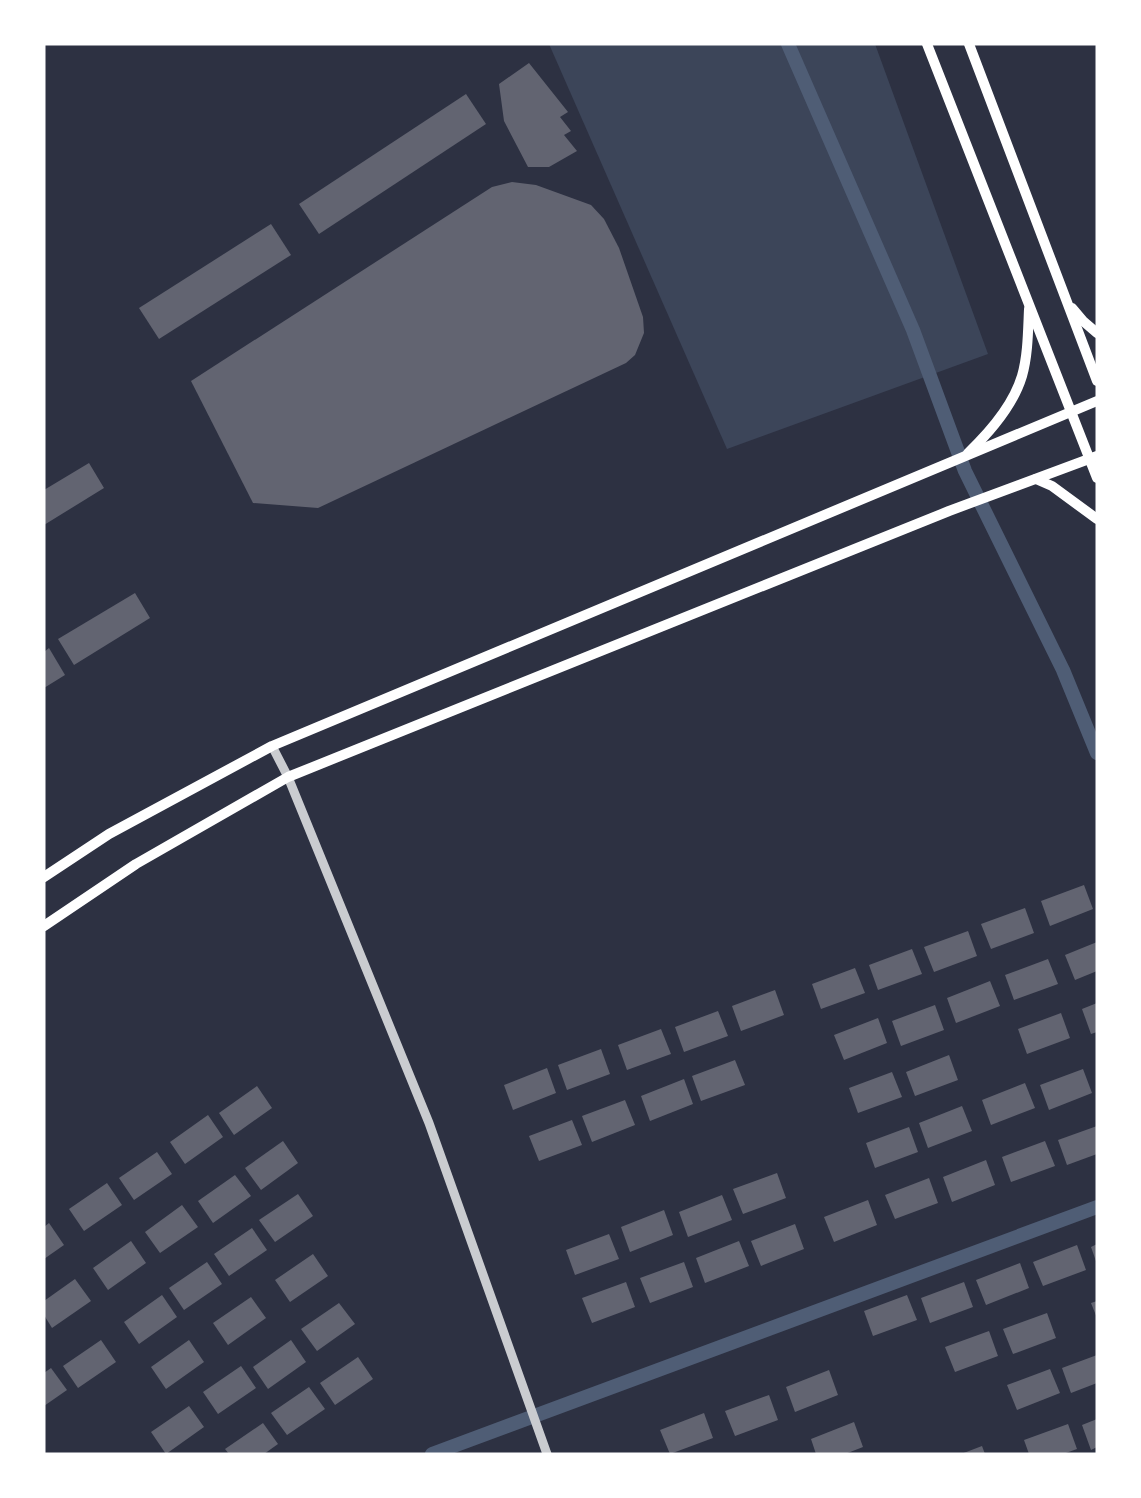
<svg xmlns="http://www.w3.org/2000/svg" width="1141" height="1498" font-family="'Work Sans',sans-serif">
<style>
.green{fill:#3c4559}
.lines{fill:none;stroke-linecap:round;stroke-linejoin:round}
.canal{stroke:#4f5d75;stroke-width:14}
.building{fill:#626471}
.tertiary{stroke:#caccd0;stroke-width:9}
.primary{stroke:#fff;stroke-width:10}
</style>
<rect width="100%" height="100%" fill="#2d3142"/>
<polygon class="green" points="549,44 875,44 988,354 727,449"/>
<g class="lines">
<g class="canal">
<polyline points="788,44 913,330 965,471 1063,670 1097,753"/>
<polyline points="432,1454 1097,1207"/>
</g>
</g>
<g class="building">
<polygon points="529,63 568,112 560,117 571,131 564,135 577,151 549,167 528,167 504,121 499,84"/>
<polygon points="466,94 486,124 319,234 299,204"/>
<polygon points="512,182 536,185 591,205 604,219 619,248 643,317 644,333 635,355 626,363 318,508 253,503 191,381 492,187"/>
<polygon points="271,224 291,255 159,339 139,308"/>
<polygon points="89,463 104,488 44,525 44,490"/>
<polygon points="135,593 150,618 74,665 58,639"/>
<polygon points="49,648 65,675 44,688 44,652"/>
<polygon points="1084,885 1093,909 1050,926 1041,901"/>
<polygon points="1025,908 1034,933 991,949 981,924"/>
<polygon points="968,931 977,956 934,972 924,947"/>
<polygon points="1097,942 1097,971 1075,980 1065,955"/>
<polygon points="912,949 922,974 878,990 869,965"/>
<polygon points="1048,959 1058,984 1014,1000 1005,975"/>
<polygon points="855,968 865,993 821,1009 812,984"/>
<polygon points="990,981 1000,1006 956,1023 947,998"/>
<polygon points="775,990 784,1015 741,1031 732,1006"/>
<polygon points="1097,1003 1097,1032 1091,1034 1082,1009"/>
<polygon points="935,1005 944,1030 901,1046 892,1021"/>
<polygon points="718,1011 728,1036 684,1052 675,1027"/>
<polygon points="1061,1013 1070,1038 1027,1054 1018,1029"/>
<polygon points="878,1018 887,1043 844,1060 834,1035"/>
<polygon points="661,1029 671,1054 627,1070 618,1045"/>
<polygon points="601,1049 610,1074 567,1090 558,1065"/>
<polygon points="949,1055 958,1080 915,1096 906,1072"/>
<polygon points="735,1060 745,1085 701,1101 692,1076"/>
<polygon points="547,1068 556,1093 513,1110 504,1085"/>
<polygon points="1083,1069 1092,1093 1049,1110 1040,1085"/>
<polygon points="892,1072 902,1097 858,1113 849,1088"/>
<polygon points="684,1079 693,1104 650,1121 641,1096"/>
<polygon points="1025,1083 1035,1108 991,1125 982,1100"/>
<polygon points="257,1086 272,1108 234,1135 219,1113"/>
<polygon points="625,1100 635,1125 592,1142 582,1116"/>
<polygon points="962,1106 972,1131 928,1148 919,1123"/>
<polygon points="208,1115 223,1137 185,1164 170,1142"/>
<polygon points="572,1120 582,1145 539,1161 529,1136"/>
<polygon points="1097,1126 1097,1154 1067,1165 1058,1140"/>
<polygon points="909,1127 918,1152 875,1168 866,1143"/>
<polygon points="283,1141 298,1163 261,1190 245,1168"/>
<polygon points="1045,1141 1055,1166 1011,1182 1002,1157"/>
<polygon points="157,1152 172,1174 134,1200 119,1178"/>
<polygon points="986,1160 995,1185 952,1202 943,1177"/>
<polygon points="777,1173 786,1198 743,1214 733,1189"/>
<polygon points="235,1175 251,1196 213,1223 198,1201"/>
<polygon points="929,1178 938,1203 895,1219 885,1195"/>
<polygon points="107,1183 122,1205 84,1231 69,1209"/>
<polygon points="298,1194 313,1216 275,1242 259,1220"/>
<polygon points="722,1195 732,1220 688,1237 679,1212"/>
<polygon points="868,1200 877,1225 834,1242 824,1217"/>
<polygon points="182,1205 198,1227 160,1253 145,1232"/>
<polygon points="664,1210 673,1235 630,1252 621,1227"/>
<polygon points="49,1223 64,1245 44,1259 44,1227"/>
<polygon points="795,1224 804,1249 761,1266 751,1241"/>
<polygon points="252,1228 267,1250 229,1276 214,1254"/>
<polygon points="609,1234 619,1259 575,1275 566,1250"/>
<polygon points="131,1241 146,1263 108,1290 93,1268"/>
<polygon points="739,1241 749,1266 705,1283 696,1258"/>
<polygon points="1097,1244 1097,1264 1091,1247"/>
<polygon points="1077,1245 1086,1270 1043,1286 1033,1262"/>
<polygon points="313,1254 328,1276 290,1302 275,1280"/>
<polygon points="207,1262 222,1284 184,1310 169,1288"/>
<polygon points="684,1262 693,1287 650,1303 640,1278"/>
<polygon points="1020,1263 1029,1288 986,1305 976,1280"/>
<polygon points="75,1279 91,1301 52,1328 44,1315 44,1301"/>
<polygon points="626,1282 635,1307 592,1323 582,1298"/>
<polygon points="964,1282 973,1307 930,1323 921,1298"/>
<polygon points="162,1295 177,1317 139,1344 124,1322"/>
<polygon points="907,1295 917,1320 873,1336 864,1311"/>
<polygon points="251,1297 266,1318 228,1345 213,1323"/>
<polygon points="1097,1301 1097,1318 1091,1303"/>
<polygon points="339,1303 355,1324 317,1351 301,1329"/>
<polygon points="1047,1313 1056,1338 1013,1354 1003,1329"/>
<polygon points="989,1331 998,1356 955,1372 945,1347"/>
<polygon points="101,1340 116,1362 78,1388 63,1366"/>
<polygon points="189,1340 204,1362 166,1389 151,1367"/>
<polygon points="291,1340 306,1362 268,1389 253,1367"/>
<polygon points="1097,1355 1097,1383 1071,1393 1062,1368"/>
<polygon points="358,1357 373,1379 335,1405 320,1383"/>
<polygon points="241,1366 256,1388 218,1414 203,1392"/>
<polygon points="51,1368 67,1390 44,1406 44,1373"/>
<polygon points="1050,1369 1060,1393 1017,1410 1007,1385"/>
<polygon points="829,1370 838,1395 795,1412 786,1387"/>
<polygon points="309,1387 325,1409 287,1435 271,1413"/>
<polygon points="769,1395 778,1420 735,1436 725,1411"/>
<polygon points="189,1406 204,1427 166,1454 151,1432"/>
<polygon points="704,1413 713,1438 670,1454 660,1430"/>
<polygon points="1097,1419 1097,1447 1091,1450 1082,1425"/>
<polygon points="854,1422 863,1447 845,1454 816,1454 811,1439"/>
<polygon points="263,1423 278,1444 264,1454 229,1454 225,1449"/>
<polygon points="1068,1424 1077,1449 1063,1454 1029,1454 1024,1440"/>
<polygon points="982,1446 985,1454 961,1454"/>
</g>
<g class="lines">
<polyline class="tertiary" points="272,746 288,777 429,1123 547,1454"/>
<g class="primary">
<polyline points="927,44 1097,478"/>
<polyline points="969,44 1097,381"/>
<polyline points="1072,308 1083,321 1097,333"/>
<path d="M968 453C990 432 1013 406 1022 376 1028 355 1028 331 1029 309"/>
<polyline points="1036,479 1052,486 1097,519"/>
<polyline points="44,877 109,834 272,746 1097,401"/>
<polyline points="44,926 136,864 288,777 949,511 1097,456"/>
</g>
</g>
<rect width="1141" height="1498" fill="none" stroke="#ffffff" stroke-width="91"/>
</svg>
